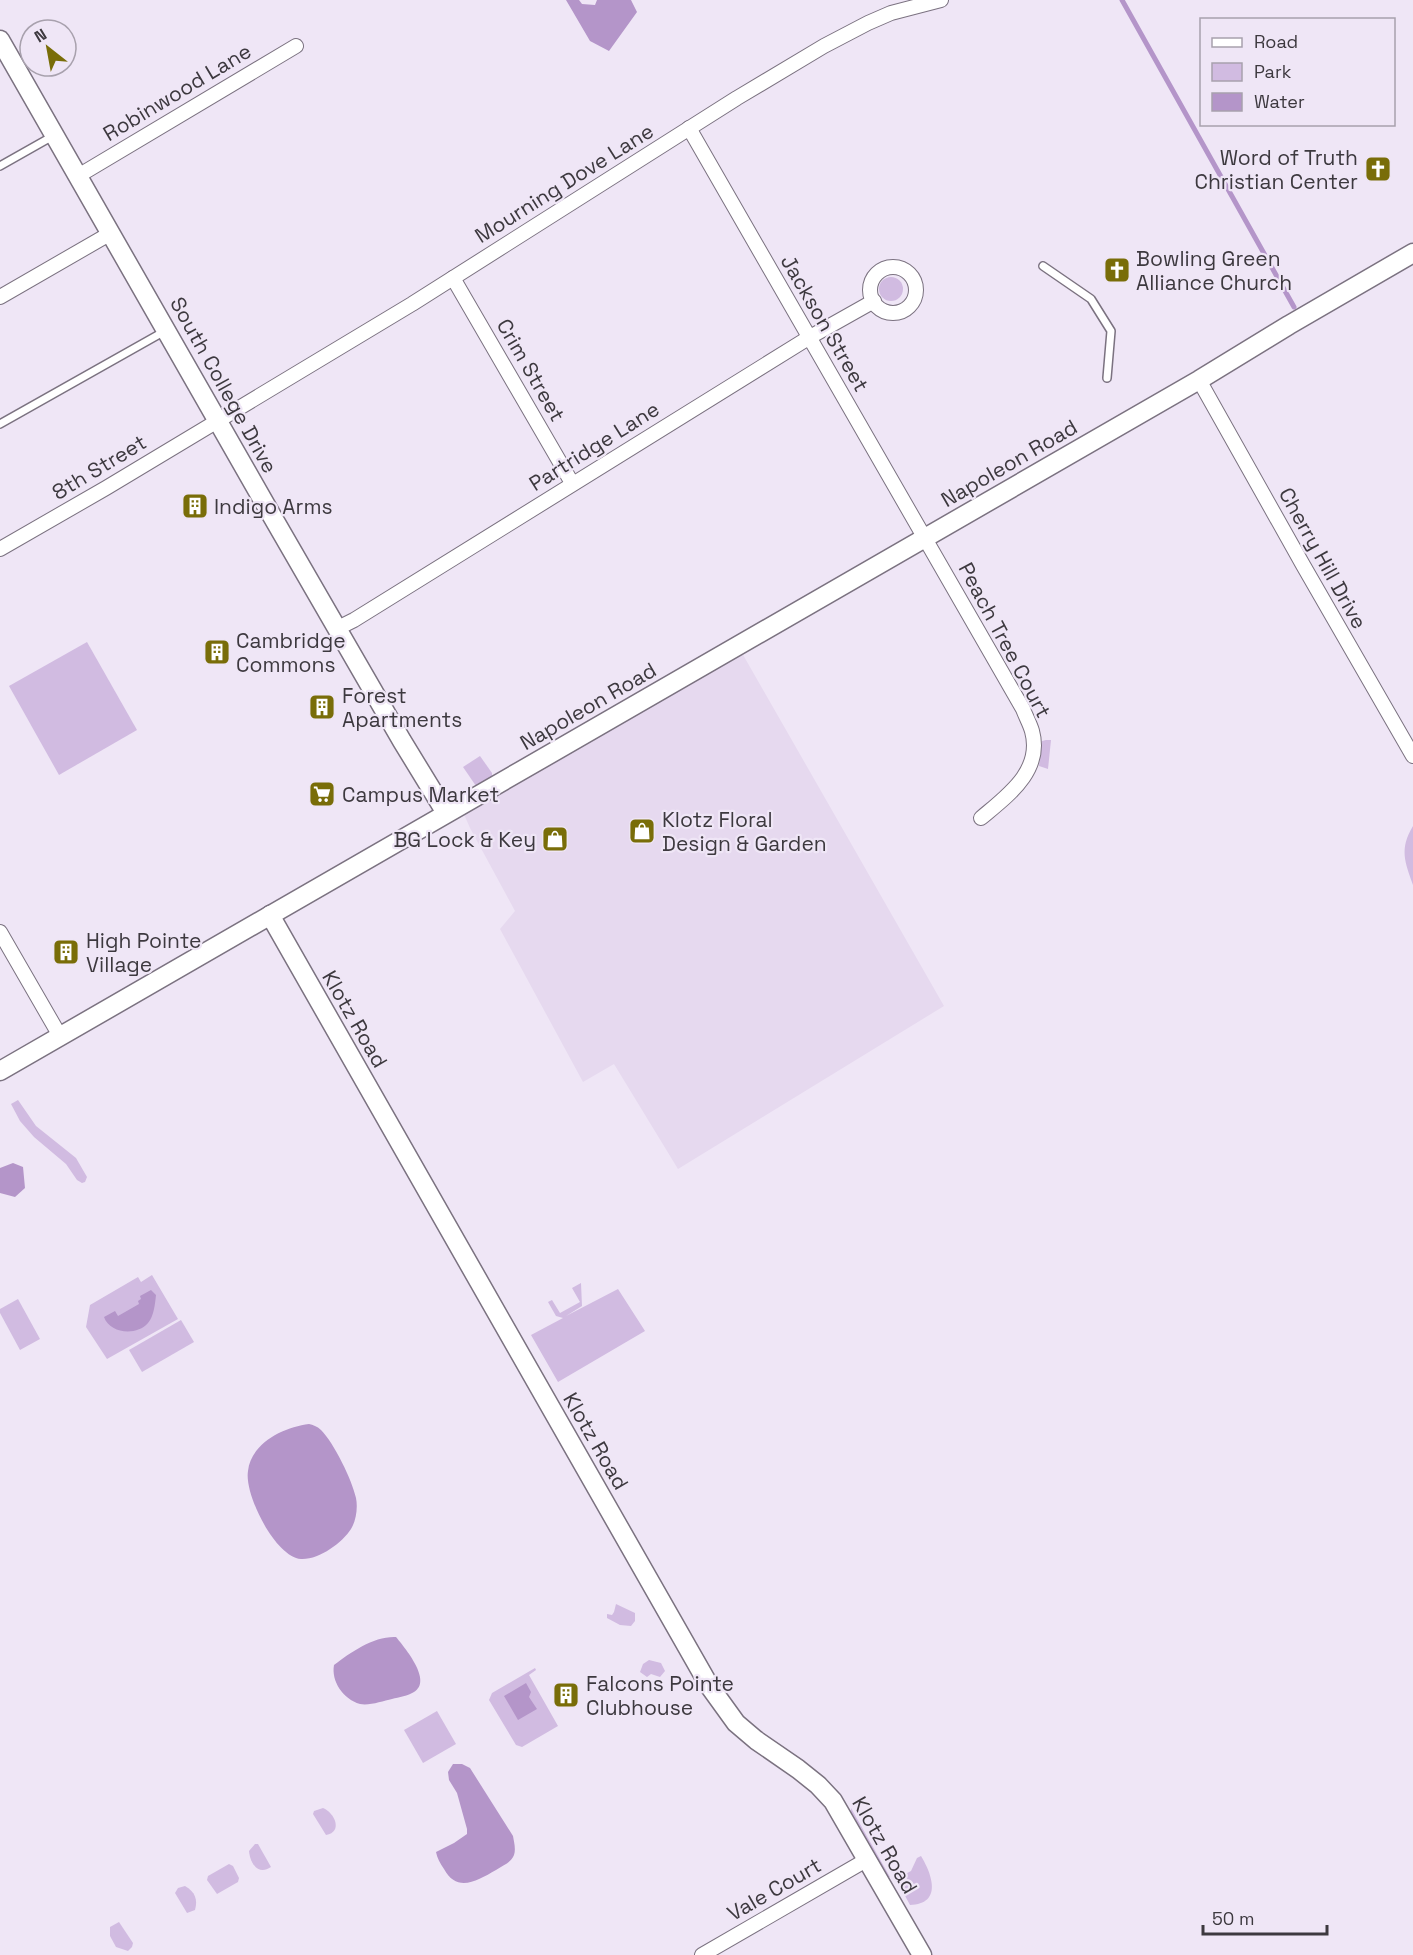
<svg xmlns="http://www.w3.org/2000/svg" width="1413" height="1955" font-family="'Space Grotesk',sans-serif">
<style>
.built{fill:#e6d9ef}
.green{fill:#d1bbe1}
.water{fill:#b495c9}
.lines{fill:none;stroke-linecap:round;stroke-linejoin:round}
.stream{stroke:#b495c9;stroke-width:5}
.lane-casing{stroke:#7b7280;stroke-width:10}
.street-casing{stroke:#7b7280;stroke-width:16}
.secondary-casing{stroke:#7b7280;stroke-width:21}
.lane{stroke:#fff;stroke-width:7}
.street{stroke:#fff;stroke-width:14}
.secondary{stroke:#fff;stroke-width:18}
.labels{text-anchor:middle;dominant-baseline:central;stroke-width:4.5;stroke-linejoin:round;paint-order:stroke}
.street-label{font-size:21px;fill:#3d393f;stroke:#efe6f6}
.poi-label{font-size:21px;fill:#3d393f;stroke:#efe6f6;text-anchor:start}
</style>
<rect width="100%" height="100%" fill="#efe6f6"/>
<polygon class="built" points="738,646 944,1006 678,1169 614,1064 583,1082 500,929 515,911 470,828 460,805"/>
<g class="green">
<circle cx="891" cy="289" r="12"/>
<polygon points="87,642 137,730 59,775 9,686"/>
<polygon points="1046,740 1051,740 1048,769 1039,766 1042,741"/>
<polygon points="480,756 492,773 492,777 476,786 463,767"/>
<path d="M1413 826V885C1405 862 1399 849 1413 826Z"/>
<polygon points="18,1100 36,1126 76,1158 87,1177 85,1182 82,1183 77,1180 66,1164 34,1137 20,1121 11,1104"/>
<polygon points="152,1275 178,1319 107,1359 86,1327 90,1305 138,1277 141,1282"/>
<polygon points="581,1283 582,1306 566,1316 618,1289 645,1331 558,1382 531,1335 563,1318 556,1316 548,1302 552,1300 560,1313 580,1302 572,1288"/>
<polygon points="18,1299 40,1339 20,1350 0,1313 0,1309"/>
<polygon points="181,1320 194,1342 142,1372 129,1350"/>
<polygon points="616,1604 635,1613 635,1621 631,1626 620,1625 607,1618 607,1614 612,1615 614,1612"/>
<polygon points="649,1660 661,1663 665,1671 660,1677 651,1674 647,1677 640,1672 643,1664"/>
<polygon points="535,1668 536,1670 529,1675 558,1726 522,1747 516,1745 489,1700 492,1693"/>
<polygon points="437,1711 456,1744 423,1763 404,1730"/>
<path d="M323 1808C335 1813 343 1832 326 1835L313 1814 314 1811Z"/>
<polygon points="851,1808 890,1877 888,1878 851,1812"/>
<path d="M255 1844H258L271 1867C258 1876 250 1863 249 1851Z"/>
<path d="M921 1856C932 1874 943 1904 910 1905L896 1879 911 1871 917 1858Z"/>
<polygon points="229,1864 233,1866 239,1878 238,1882 217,1894 207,1880 208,1876"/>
<path d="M185 1886C195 1892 198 1899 195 1910L187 1913 175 1893 178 1888Z"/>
<polygon points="119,1922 133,1943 132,1947 128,1951 116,1947 110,1936 110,1927"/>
</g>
<g class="water">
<polygon points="566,0 579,0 582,4 595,5 597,0 631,0 637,12 609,51 590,41"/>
<polygon points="13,1163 23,1167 25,1188 15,1197 0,1193 0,1168"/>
<path d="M151 1290 156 1295C155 1304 154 1316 148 1323 137 1336 110 1334 104 1317L115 1311 118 1316 139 1304 138 1301 141 1299 140 1296Z"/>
<path d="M309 1424C313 1425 317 1426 321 1430 334 1443 352 1480 356 1498 358 1508 356 1521 351 1529 342 1543 319 1560 301 1559 275 1557 244 1494 248 1471 251 1443 284 1427 309 1424Z"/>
<path d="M396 1637C405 1648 433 1681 414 1692 408 1696 399 1697 392 1699 383 1701 369 1706 360 1704 343 1699 331 1681 334 1665 351 1652 374 1636 396 1637Z"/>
<polygon points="526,1683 531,1692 529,1697 537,1709 518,1720 504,1696"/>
<path d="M453 1764H462L470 1768 513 1836C514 1842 516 1849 514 1855 511 1863 503 1865 496 1870 477 1881 457 1893 444 1869 440 1863 437 1858 436 1852L454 1843 467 1834V1829L457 1793 449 1780 448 1772Z"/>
</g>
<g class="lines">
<polyline class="stream" points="1122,0 1294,307"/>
<defs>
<g id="lane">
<polyline points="0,166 53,136"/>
<polyline points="1043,266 1091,299 1111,331 1107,378"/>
<polyline points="0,424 165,331"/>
</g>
<g id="street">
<path d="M689 128 1023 709C1026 717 1030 724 1032 731 1043 771 1007 796 981 818"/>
<polyline points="78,176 296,46"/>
<circle cx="893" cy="290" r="23"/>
<polyline points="453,278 572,483"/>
<polyline points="0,297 111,233"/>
<polyline points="1199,380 1303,565 1413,756"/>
<polyline points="0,549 106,488 412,304 737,98 824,46 868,23 891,13 941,0"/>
<polyline points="338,628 354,620 810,337 874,301"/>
<polyline points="0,932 60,1036"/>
<polyline points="702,1955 868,1859"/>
</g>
<g id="secondary">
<polyline points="0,40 272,516 402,741 446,813"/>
<polyline points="270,915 710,1687 736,1723 756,1740 798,1769 818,1785 833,1801 922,1955"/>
<polyline points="0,1071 1199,380 1289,325 1413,253"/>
</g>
</defs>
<use href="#lane" class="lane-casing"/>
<use href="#street" class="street-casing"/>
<use href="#secondary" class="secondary-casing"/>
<use href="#lane" class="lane"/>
<use href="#street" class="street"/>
<use href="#secondary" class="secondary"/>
</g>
<defs>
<symbol id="church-square" viewBox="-11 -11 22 22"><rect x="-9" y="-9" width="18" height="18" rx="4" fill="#796d08" stroke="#efe6f6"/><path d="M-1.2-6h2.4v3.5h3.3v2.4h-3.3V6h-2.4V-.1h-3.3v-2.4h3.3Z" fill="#fff"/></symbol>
<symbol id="building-square" viewBox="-11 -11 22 22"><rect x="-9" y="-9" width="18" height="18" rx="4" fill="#796d08" stroke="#efe6f6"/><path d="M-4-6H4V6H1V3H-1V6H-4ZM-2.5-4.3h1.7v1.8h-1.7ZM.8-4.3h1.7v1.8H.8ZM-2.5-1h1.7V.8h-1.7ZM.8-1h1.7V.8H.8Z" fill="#fff"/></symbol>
<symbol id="supermarket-square" viewBox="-11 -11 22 22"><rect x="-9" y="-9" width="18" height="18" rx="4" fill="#796d08" stroke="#efe6f6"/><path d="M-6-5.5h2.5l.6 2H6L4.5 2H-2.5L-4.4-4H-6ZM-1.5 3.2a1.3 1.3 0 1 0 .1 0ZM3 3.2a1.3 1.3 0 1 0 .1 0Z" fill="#fff"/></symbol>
<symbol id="shop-square" viewBox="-11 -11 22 22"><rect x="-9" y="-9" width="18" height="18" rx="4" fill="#796d08" stroke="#efe6f6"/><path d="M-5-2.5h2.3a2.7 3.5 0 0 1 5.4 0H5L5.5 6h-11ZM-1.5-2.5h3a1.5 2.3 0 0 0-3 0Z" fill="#fff"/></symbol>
</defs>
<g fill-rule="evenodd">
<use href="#church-square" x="1363" y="154" width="30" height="30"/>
<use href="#church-square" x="1102" y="255" width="30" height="30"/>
<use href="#building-square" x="180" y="491" width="30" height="30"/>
<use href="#building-square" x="202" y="637" width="30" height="30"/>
<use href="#building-square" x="307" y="692" width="30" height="30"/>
<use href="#supermarket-square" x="307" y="779" width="30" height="30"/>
<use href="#shop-square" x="627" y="816" width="30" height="30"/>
<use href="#shop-square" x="540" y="824" width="30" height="30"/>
<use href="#building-square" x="51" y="937" width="30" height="30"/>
<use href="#building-square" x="551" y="1680" width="30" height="30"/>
</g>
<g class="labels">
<g class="street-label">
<text transform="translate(177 92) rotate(-31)">Robinwood Lane</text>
<text transform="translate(564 183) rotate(-32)">Mourning Dove Lane</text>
<text transform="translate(825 323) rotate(60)">Jackson Street</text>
<text transform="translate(531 370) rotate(60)">Crim Street</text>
<text transform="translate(224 385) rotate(61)">South College Drive</text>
<text transform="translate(594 446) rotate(-32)">Partridge Lane</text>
<text transform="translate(1009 463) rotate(-30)">Napoleon Road</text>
<text transform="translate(99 467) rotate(-31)">8th Street</text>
<text transform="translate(1323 558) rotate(61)">Cherry Hill Drive</text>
<text transform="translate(1005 640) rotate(62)">Peach Tree Court</text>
<text transform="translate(588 706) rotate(-30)">Napoleon Road</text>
<text transform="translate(355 1019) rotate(60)">Klotz Road</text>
<text transform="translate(596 1441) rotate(60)">Klotz Road</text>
<text transform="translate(885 1845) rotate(60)">Klotz Road</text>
<text transform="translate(774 1889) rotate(-30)">Vale Court</text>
</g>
<g class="poi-label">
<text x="1358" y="157" text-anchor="end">Word of Truth<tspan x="1358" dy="24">Christian Center</tspan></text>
<text x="1136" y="258">Bowling Green<tspan x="1136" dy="24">Alliance Church</tspan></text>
<text x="214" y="506">Indigo Arms</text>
<text x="236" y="640">Cambridge<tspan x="236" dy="24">Commons</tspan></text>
<text x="342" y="695">Forest<tspan x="342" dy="24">Apartments</tspan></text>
<text x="342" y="794">Campus Market</text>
<text x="662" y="819">Klotz Floral<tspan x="662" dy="24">Design &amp; Garden</tspan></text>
<text x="536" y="839" text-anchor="end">BG Lock &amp; Key</text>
<text x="86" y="940">High Pointe<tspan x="86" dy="24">Village</tspan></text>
<text x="586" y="1683">Falcons Pointe<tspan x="586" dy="24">Clubhouse</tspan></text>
</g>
</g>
<rect x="1200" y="18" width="195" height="108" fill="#efe6f6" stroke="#a8a1ad" stroke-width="1.5"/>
<rect x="1212" y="38" width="30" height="9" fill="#ffffff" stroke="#a8a1ad" stroke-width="1.5"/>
<text x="1254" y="48" font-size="18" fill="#3d393f">Road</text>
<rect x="1212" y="63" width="30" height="18" fill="#d1bbe1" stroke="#a8a1ad" stroke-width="1.5"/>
<text x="1254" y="78" font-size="18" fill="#3d393f">Park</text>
<rect x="1212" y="93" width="30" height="18" fill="#b495c9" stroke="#a8a1ad" stroke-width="1.5"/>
<text x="1254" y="108" font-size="18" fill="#3d393f">Water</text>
<g transform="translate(48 48) rotate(329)"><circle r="28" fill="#efe6f6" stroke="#a8a1ad" stroke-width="1.5"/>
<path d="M0-4.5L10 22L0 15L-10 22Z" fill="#796d08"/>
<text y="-9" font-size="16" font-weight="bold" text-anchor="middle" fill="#3d393f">N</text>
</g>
<path d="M1203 1925v9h124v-9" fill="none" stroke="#3d393f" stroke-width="3"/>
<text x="1212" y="1925" font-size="18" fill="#3d393f" stroke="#efe6f6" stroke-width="4.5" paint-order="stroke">50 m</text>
</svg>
